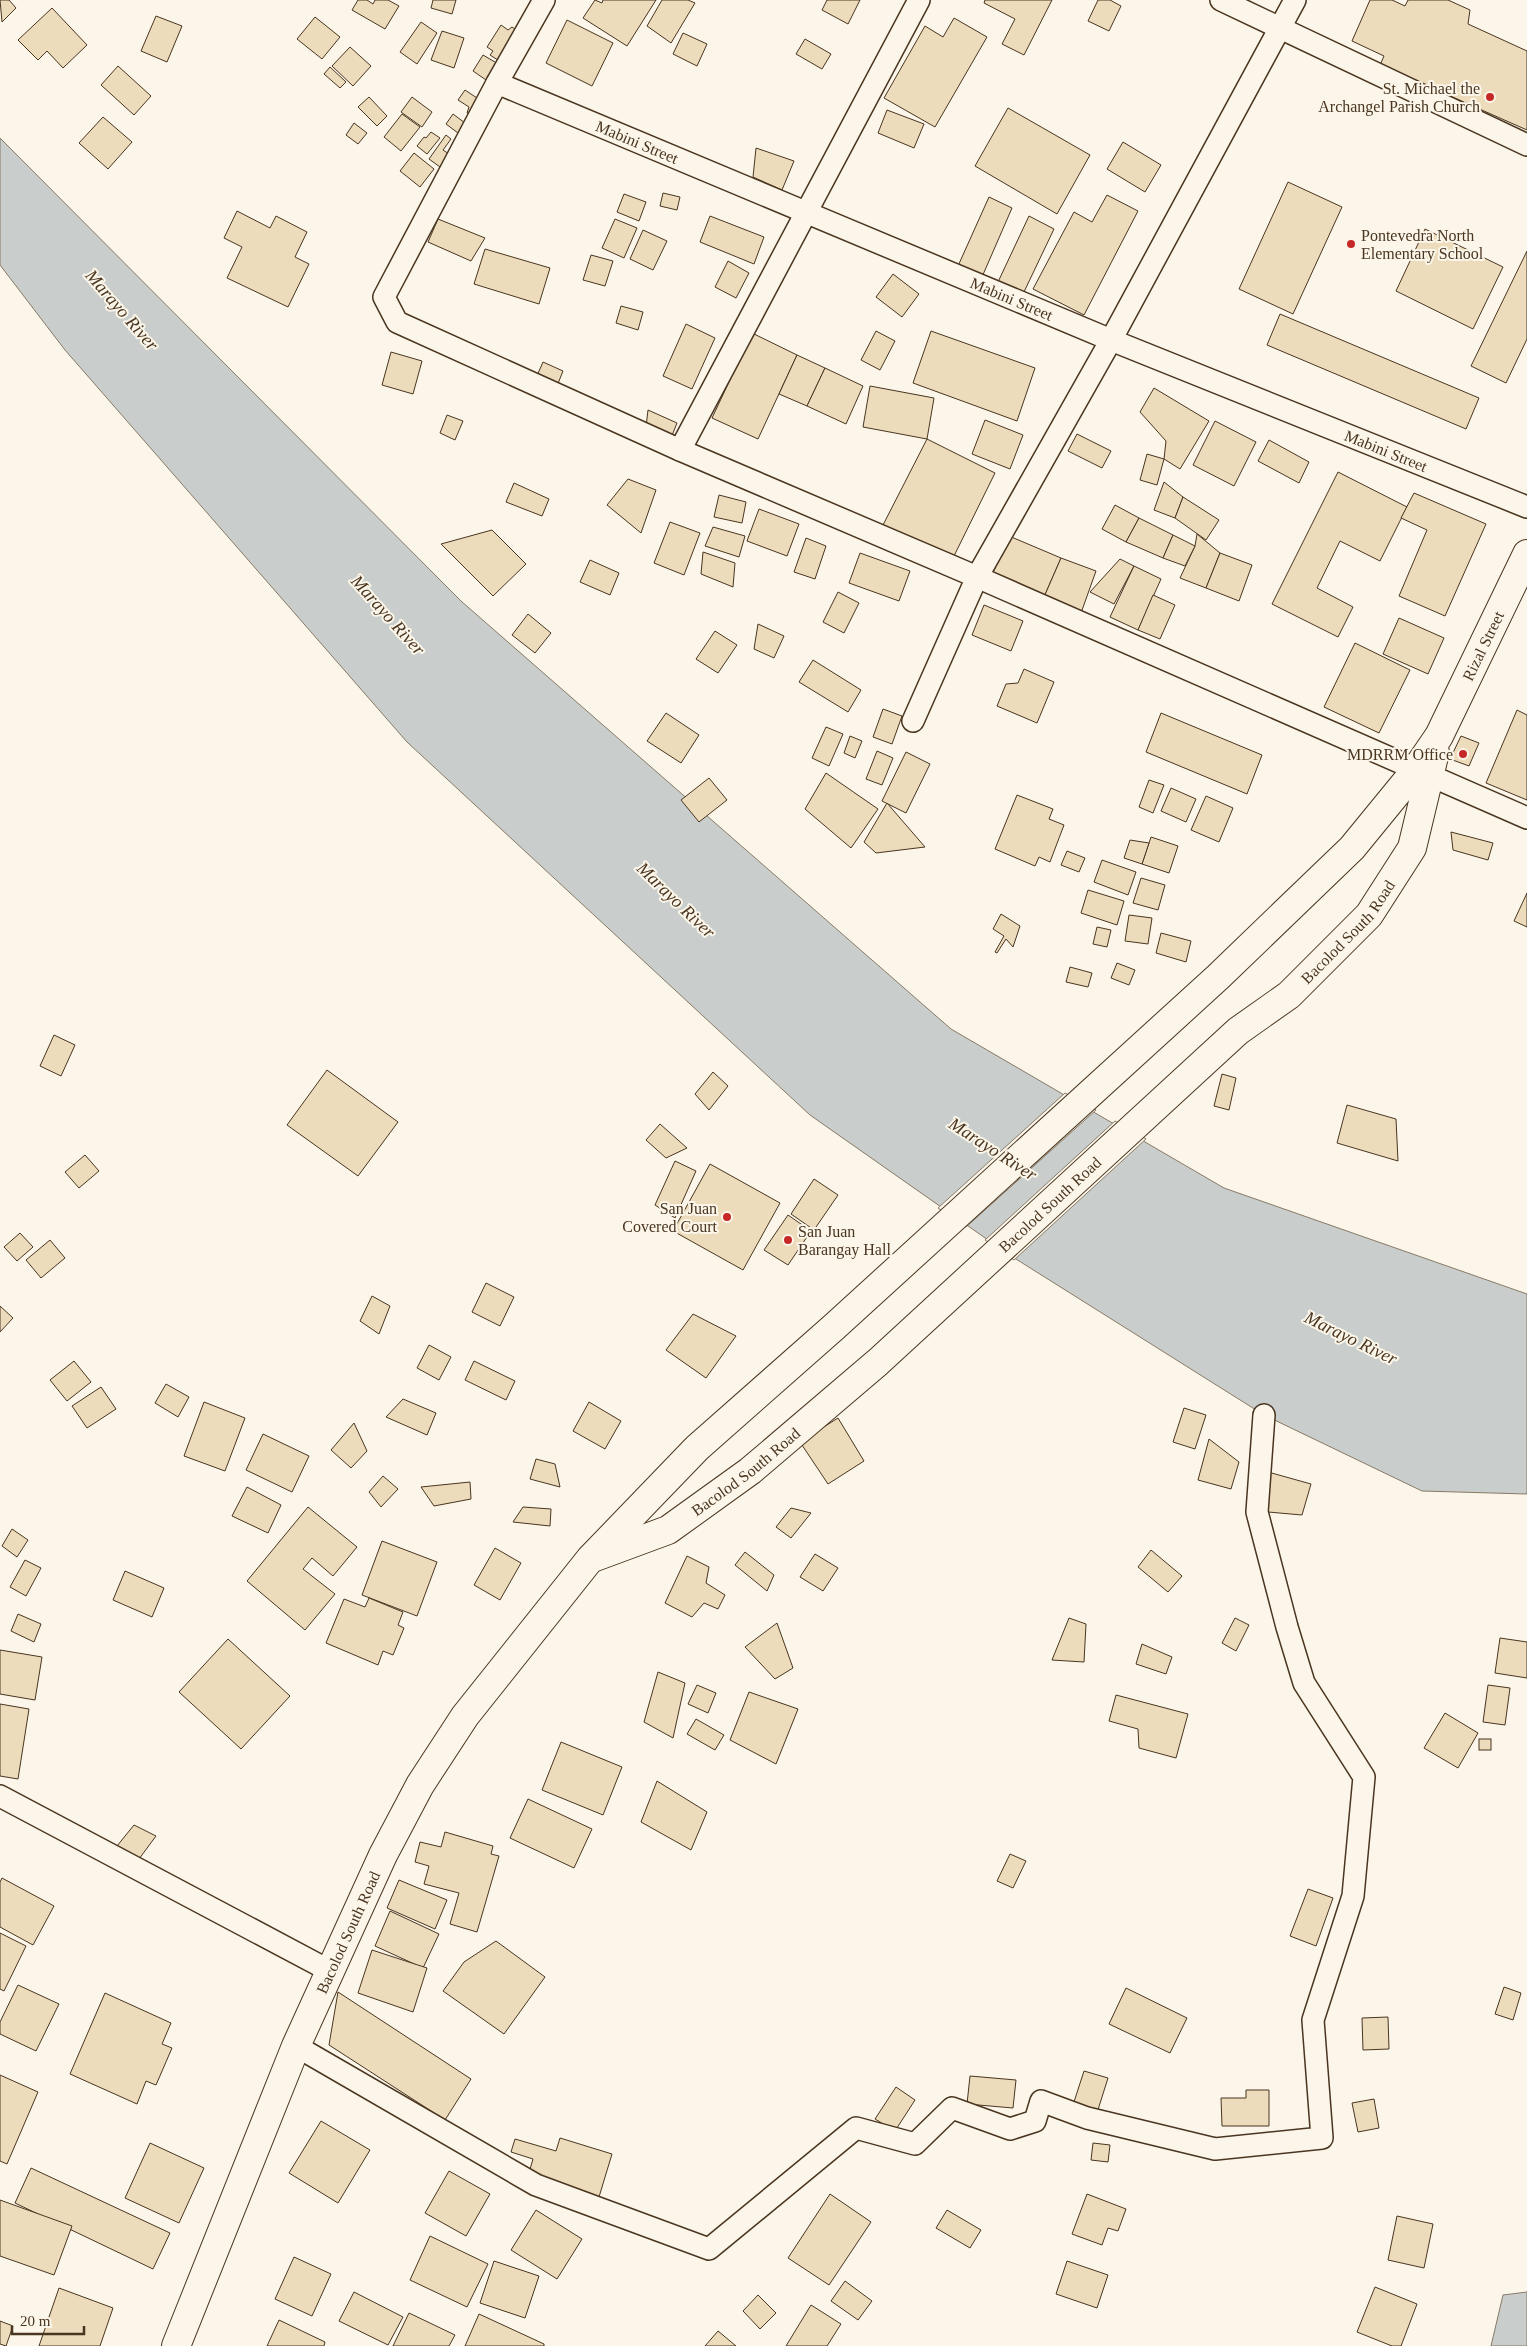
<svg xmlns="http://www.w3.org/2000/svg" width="1527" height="2346" font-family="'Times New Roman',serif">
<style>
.water{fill:#c9cecd;stroke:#887966}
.pier{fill:#fbf6e9;stroke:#887966}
.building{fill:#ecdcbc;stroke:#4a3520}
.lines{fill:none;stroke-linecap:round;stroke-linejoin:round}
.street-casing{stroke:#4a3520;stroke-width:24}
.highway-casing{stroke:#4a3520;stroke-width:30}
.street{stroke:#fbf6e9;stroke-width:21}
.highway{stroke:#fbf6e9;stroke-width:28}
.poi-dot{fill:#c62828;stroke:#fbf6e9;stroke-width:2}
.labels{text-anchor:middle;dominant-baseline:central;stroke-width:4;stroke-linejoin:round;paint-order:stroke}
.poi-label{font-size:16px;fill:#4a3520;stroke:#fbf6e9;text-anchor:end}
.street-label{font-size:16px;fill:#4a3520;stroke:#fbf6e9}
.water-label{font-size:18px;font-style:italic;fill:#4a3520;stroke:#fbf6e9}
</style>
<rect width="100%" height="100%" fill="#fbf6e9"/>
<g class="water">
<polygon points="0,138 461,601 951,1029 1224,1188 1527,1294 1527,1494 1422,1491 1264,1415 1008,1254 810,1115 407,742 65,350 0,265"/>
<polygon points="1527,2292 1527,2346 1491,2346 1503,2295"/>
</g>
<g class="pier">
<polygon points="1065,1093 1096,1110 966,1227 938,1208"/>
<polygon points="1115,1121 1146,1139 1014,1260 985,1240"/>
</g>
<g class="building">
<polygon points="0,0 9,0 16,8 2,22"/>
<polygon points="358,0 367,0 373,4 375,0 388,0 399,6 385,29 352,10"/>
<polygon points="433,0 456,0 452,14 431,8"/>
<polygon points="595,0 602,3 603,0 656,0 627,46 583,18"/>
<polygon points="662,0 688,0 695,3 671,43 647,26"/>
<polygon points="827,0 860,0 848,24 822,10"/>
<polygon points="985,0 1052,0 1024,55 1002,44 1015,19 984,3"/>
<polygon points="1098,0 1110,0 1121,6 1109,31 1088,21"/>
<polygon points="1370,0 1392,0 1405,6 1408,0 1448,0 1470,10 1468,24 1527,51 1527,130 1380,65 1384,56 1352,41"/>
<polygon points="52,8 87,45 63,68 47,51 38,60 18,40"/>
<polygon points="156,16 182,26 167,62 141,51"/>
<polygon points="315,17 340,37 322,59 297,39"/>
<polygon points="954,18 987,37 935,127 884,98 925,26 943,37"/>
<polygon points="567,20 613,43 592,86 546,63"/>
<polygon points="421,22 437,33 417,64 400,52"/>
<polygon points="501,25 508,30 512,27 521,33 501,62 490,55 493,51 487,47"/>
<polygon points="442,31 464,38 454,68 431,60"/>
<polygon points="683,33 707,44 697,66 673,54"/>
<polygon points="805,39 831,54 822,69 796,54"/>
<polygon points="350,47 371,66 353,86 332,66"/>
<polygon points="483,55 500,65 489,82 473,71"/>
<polygon points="118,66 151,96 134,115 101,85"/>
<polygon points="330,67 346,82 340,88 324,74"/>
<polygon points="465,90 480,100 470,114 467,113 469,107 458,100"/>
<polygon points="369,97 387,116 377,126 358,107"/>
<polygon points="412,97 432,112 422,127 401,112"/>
<polygon points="1008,108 1090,155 1057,214 975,166"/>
<polygon points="887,110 924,124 914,148 878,133"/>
<polygon points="402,114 420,127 401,151 384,137"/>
<polygon points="453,114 465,123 458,133 446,124"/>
<polygon points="103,117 132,142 108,169 79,143"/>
<polygon points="354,123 367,133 358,144 346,135"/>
<polygon points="431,132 440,138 427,154 417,146 424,137 426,138"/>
<polygon points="446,135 451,139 443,150 449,154 440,167 429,159"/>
<polygon points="1123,142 1161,165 1145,192 1107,169"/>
<polygon points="756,148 794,161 782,190 753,177"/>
<polygon points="414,153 434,169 420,187 400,171"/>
<polygon points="1288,182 1342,207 1293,314 1239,289"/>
<polygon points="663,193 680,197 677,210 660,206"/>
<polygon points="624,194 646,202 639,221 617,212"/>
<polygon points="1107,195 1138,211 1084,315 1033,289 1074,212 1092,222"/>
<polygon points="989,197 1012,208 982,277 958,266"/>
<polygon points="237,211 270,228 276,216 307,232 295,257 309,264 288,307 227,278 242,247 224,238"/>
<polygon points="710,216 764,237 754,264 700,242"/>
<polygon points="1029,216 1054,229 1023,294 998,282"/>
<polygon points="438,219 485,238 471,261 428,242"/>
<polygon points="615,219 637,228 624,258 602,248"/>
<polygon points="1425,229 1503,267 1473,329 1396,291"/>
<polygon points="643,230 667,241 653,270 630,259"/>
<polygon points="485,249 550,268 539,304 474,284"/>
<polygon points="1527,251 1527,339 1506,383 1471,366"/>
<polygon points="591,255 613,261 605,286 583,280"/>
<polygon points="728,261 749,273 736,298 715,287"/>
<polygon points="893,274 919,294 902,317 876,297"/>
<polygon points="621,306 643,312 638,330 616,323"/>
<polygon points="1280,314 1479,398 1466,429 1267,345"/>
<polygon points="686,324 715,338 692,389 663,376"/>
<polygon points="876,331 895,341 880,370 861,360"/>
<polygon points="931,331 1035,368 1017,421 913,383"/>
<polygon points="752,333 797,355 758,439 712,418"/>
<polygon points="391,352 422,361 413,394 382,385"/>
<polygon points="797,355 825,368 807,406 779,394"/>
<polygon points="543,362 563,371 557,386 536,378"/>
<polygon points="825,368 863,386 846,424 807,406"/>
<polygon points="870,386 934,398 927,439 863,427"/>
<polygon points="1154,388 1209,421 1180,469 1164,459 1166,441 1140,412"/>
<polygon points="648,410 677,423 671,438 646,427"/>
<polygon points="447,415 463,421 455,440 440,433"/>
<polygon points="985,420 1023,435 1010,469 972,454"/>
<polygon points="1215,421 1256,442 1234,486 1193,465"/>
<polygon points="1077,434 1111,451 1102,468 1068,451"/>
<polygon points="927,439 995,473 952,560 883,525"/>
<polygon points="1269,440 1309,462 1299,483 1258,461"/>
<polygon points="1147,454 1164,459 1157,485 1140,480"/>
<polygon points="1338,472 1407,507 1380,561 1340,541 1317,588 1353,607 1338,637 1272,604"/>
<polygon points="628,479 656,490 641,533 607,505"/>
<polygon points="1164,482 1183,497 1175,518 1154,510"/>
<polygon points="514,483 549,499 542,516 506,502"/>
<polygon points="1414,493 1486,524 1445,616 1399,596 1427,530 1401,518"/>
<polygon points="719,495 746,502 742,523 714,517"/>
<polygon points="1183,497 1219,520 1206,540 1175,518"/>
<polygon points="1115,505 1139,518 1126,542 1102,529"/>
<polygon points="759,509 799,524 787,556 747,541"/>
<polygon points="1139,518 1173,535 1163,558 1126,542"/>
<polygon points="670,522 700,533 684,575 654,563"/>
<polygon points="713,527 745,536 739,557 705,546"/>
<polygon points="492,530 526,564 493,596 441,544"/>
<polygon points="1197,534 1220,553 1206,588 1180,578 1195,546"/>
<polygon points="1173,535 1195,546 1185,566 1163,558"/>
<polygon points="1009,536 1061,558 1044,597 992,575"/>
<polygon points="806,538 826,546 815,579 794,572"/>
<polygon points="703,552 735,563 733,587 701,574"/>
<polygon points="860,553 910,571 899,601 849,583"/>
<polygon points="1220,553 1252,565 1239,601 1206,588"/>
<polygon points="1061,558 1096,571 1081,613 1044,597"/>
<polygon points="1120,559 1134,566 1114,604 1090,592"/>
<polygon points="590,560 619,573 610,595 580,582"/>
<polygon points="1134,566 1161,579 1138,630 1110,617"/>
<polygon points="838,592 859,603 844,633 823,622"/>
<polygon points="1153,595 1175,605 1160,639 1138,630"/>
<polygon points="984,605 1023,621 1011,651 972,635"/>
<polygon points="528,614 551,633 535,653 512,635"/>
<polygon points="1399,618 1444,638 1428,674 1383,654"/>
<polygon points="758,624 784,636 774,658 754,649"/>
<polygon points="715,631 737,645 718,673 696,659"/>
<polygon points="1355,643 1410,670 1379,733 1324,707"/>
<polygon points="813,660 861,690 848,712 799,682"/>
<polygon points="1024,669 1054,682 1037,723 997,706 1006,684 1018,683"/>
<polygon points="883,709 902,716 892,744 873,737"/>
<polygon points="1517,710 1527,715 1527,800 1486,783"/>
<polygon points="666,713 699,735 681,763 647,741"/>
<polygon points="1161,713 1262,755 1247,794 1146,752"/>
<polygon points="826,727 843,734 829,766 812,758"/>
<polygon points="850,736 862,741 855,758 844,753"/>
<polygon points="1461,736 1479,743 1469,766 1450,759"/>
<polygon points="877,751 893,758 882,785 866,779"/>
<polygon points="906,752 930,764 906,813 882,801"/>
<polygon points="826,773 878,809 851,848 805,809"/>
<polygon points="709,778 727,800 699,822 681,800"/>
<polygon points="1149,780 1164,785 1153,813 1139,807"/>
<polygon points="1171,788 1196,799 1186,822 1161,811"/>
<polygon points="1017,795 1053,809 1049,819 1064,825 1050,862 1039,857 1035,866 995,849"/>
<polygon points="1206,796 1233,808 1219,842 1191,830"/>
<polygon points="887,803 925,847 876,853 864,842"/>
<polygon points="1451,832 1493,843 1488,860 1453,850"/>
<polygon points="1151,837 1178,846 1169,873 1142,864"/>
<polygon points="1130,840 1149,843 1142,864 1124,858"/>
<polygon points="1067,851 1085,858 1079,872 1061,865"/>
<polygon points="1102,860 1136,872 1128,895 1094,882"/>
<polygon points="1141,878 1165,885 1158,910 1133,903"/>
<polygon points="1088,890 1124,901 1117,925 1081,913"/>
<polygon points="1527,893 1527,927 1514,921"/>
<polygon points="1001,914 1020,926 1013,947 1006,939 997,953 995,952 1004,936 993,929"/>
<polygon points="1129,915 1152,918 1148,944 1125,941"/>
<polygon points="1097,927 1111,930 1107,947 1093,944"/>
<polygon points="1161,933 1191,941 1186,962 1156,953"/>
<polygon points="1117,963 1135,970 1129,985 1111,978"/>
<polygon points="1070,967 1092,973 1088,987 1066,982"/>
<polygon points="54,1035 75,1045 61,1076 40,1066"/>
<polygon points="327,1070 398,1122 358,1176 287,1125"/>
<polygon points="713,1072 728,1086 709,1110 695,1094"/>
<polygon points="1222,1074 1236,1078 1229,1110 1214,1106"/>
<polygon points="1347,1105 1396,1119 1398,1161 1337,1143"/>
<polygon points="660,1124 687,1148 666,1158 646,1140"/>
<polygon points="85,1155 99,1171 79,1188 65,1172"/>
<polygon points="675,1161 696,1171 675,1218 655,1205"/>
<polygon points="710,1164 780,1203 743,1270 673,1231"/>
<polygon points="814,1179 838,1195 814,1230 791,1214"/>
<polygon points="788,1215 811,1231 788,1265 764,1250"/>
<polygon points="20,1233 33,1247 17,1261 4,1247"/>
<polygon points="50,1240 65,1258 41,1278 26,1260"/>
<polygon points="486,1283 514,1297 500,1326 472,1312"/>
<polygon points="372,1296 390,1306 379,1334 360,1321"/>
<polygon points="0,1306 13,1318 0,1332"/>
<polygon points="693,1314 736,1336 706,1378 666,1350"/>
<polygon points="429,1345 451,1357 439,1380 417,1368"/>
<polygon points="74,1361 91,1382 67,1401 50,1380"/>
<polygon points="474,1361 515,1381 506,1400 465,1380"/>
<polygon points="166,1384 189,1397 178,1417 155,1403"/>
<polygon points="101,1387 116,1409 87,1428 72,1406"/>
<polygon points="403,1399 436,1413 427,1435 386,1417"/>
<polygon points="204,1402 245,1418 225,1471 184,1456"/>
<polygon points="589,1402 621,1421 605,1449 573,1431"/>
<polygon points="1184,1408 1206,1415 1195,1449 1173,1442"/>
<polygon points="838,1418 864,1461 828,1484 800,1442"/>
<polygon points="354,1423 367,1451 351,1468 331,1450"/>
<polygon points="263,1434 309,1456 292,1492 246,1470"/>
<polygon points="1209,1439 1239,1462 1231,1489 1198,1480"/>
<polygon points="536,1459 555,1464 560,1487 530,1479"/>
<polygon points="1268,1472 1311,1484 1302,1515 1268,1512"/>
<polygon points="383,1476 398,1489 381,1507 369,1492"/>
<polygon points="470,1482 471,1499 434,1506 421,1487"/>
<polygon points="247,1487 281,1505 268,1533 232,1516"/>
<polygon points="308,1507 357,1547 333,1576 312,1558 303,1569 335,1594 305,1630 247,1581"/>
<polygon points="523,1507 551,1509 550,1526 513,1522"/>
<polygon points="791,1508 811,1513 791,1538 776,1527"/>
<polygon points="12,1529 28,1540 17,1557 2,1546"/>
<polygon points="382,1541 437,1562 417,1616 362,1595"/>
<polygon points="495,1548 521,1563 500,1600 474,1585"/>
<polygon points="1151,1550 1182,1576 1168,1592 1138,1567"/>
<polygon points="745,1552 774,1575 767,1591 735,1565"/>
<polygon points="815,1554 838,1568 823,1591 800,1577"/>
<polygon points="687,1556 709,1567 706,1583 725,1595 718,1609 704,1603 692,1617 665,1603"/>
<polygon points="25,1560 41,1568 26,1596 10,1587"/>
<polygon points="125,1571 164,1588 152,1617 113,1600"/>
<polygon points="369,1598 403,1612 398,1625 404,1628 393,1655 383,1651 378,1665 326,1643 344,1599 365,1607"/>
<polygon points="18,1614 41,1624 34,1642 11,1631"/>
<polygon points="1069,1618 1086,1624 1084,1662 1052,1660"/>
<polygon points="1235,1618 1249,1625 1236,1651 1222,1643"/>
<polygon points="777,1623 793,1668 775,1679 745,1647"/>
<polygon points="1500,1638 1527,1642 1527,1678 1495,1673"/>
<polygon points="228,1639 290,1696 241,1749 179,1692"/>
<polygon points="1142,1644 1172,1657 1166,1674 1136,1664"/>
<polygon points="0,1650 42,1657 35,1700 0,1694"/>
<polygon points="658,1672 685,1683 673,1738 644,1722"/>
<polygon points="697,1685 716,1693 708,1713 688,1704"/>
<polygon points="1488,1685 1510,1688 1505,1725 1483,1722"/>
<polygon points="749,1692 798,1709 776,1764 730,1740"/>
<polygon points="1116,1695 1188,1714 1176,1758 1139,1748 1138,1729 1109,1721"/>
<polygon points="0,1704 29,1709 18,1779 0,1776"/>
<polygon points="1445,1713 1478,1733 1458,1768 1424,1748"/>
<polygon points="696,1719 724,1735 715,1750 687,1734"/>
<rect x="1479" y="1739" width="12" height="11"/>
<polygon points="561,1742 622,1767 603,1815 542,1790"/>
<polygon points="657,1781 707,1812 691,1850 641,1822"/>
<polygon points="528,1799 592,1829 574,1868 510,1838"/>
<polygon points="134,1825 156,1836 139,1859 117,1846"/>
<polygon points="445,1832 493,1846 491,1854 499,1856 477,1932 450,1924 459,1893 424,1884 429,1866 415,1862 420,1842 441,1847"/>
<polygon points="1010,1854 1026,1861 1013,1888 997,1881"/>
<polygon points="2,1878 54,1906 33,1945 0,1927 0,1882"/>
<polygon points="399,1880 447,1900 435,1929 387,1908"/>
<polygon points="1308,1889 1333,1898 1316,1946 1290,1936"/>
<polygon points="390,1911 439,1934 423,1968 375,1946"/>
<polygon points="0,1933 26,1946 4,1991 0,1989"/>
<polygon points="496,1941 545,1977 504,2034 443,1991 464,1962"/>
<polygon points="372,1950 427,1968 413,2012 358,1993"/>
<polygon points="18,1985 59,2004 36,2051 0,2034 0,2022"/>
<polygon points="1504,1987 1521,1993 1513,2020 1495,2014"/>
<polygon points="1126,1988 1187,2018 1170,2053 1109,2024"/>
<polygon points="338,1992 471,2079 445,2120 329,2045"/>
<polygon points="105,1993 171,2023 162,2044 172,2048 156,2085 146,2081 137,2104 70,2074"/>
<polygon points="1388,2017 1389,2049 1363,2050 1362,2018"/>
<polygon points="1084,2071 1108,2078 1096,2116 1072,2108"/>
<polygon points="0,2075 38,2092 7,2164 0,2161"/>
<polygon points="970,2076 1016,2080 1013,2108 967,2104"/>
<polygon points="896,2087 915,2100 895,2131 875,2119"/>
<polygon points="1246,2090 1269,2090 1269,2126 1222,2126 1221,2098 1246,2098"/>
<polygon points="1374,2099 1379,2128 1358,2132 1352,2103"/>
<polygon points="321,2121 370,2150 338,2203 289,2173"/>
<polygon points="560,2138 612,2154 599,2197 528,2176 533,2159 511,2152 515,2139 556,2151"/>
<polygon points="150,2143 204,2168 179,2223 125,2198"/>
<polygon points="1093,2143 1110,2145 1108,2162 1091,2160"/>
<polygon points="31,2168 170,2233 153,2269 15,2203"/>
<polygon points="449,2171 490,2194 466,2236 425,2213"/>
<polygon points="830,2194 871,2222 829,2285 788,2258"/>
<polygon points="1087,2194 1126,2209 1118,2231 1108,2228 1102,2245 1072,2234"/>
<polygon points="0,2200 72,2226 54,2275 0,2256"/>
<polygon points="536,2210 582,2239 557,2279 511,2250"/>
<polygon points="947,2210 981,2230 970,2248 936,2228"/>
<polygon points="1397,2216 1433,2224 1424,2268 1388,2260"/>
<polygon points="430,2236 488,2264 467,2307 410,2280"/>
<polygon points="294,2257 331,2274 312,2316 275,2299"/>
<polygon points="494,2261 539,2276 525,2318 480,2303"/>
<polygon points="1067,2261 1108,2275 1097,2308 1056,2294"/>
<polygon points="845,2281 872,2301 858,2320 831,2301"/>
<polygon points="1375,2287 1417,2304 1401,2346 1392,2346 1357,2332"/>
<polygon points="59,2288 113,2308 100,2346 39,2346"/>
<polygon points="354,2292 403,2317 388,2345 339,2321"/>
<polygon points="758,2295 776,2313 760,2329 743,2311"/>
<polygon points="811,2305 841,2324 827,2346 786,2346"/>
<polygon points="409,2313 455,2335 449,2346 393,2346"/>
<polygon points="479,2314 544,2344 544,2346 465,2346"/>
<polygon points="279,2320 325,2342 324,2346 267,2346"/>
<polygon points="0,2321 13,2326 6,2346 0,2344"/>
<polygon points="718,2331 736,2346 705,2346"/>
</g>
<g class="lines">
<defs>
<g id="street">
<polyline points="544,0 497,83 384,297 397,322 680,450 977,577 1527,818"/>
<polyline points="1221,0 1527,145"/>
<path id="s1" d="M497 83 1111 340 1527 507"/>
<polyline points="680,450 919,0"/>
<polyline points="913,721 977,577 1111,340 1295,0"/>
<polyline points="0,1796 330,1971"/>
<polyline points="296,2046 536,2185 709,2249 856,2128 915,2144 952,2108 1010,2129 1035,2121 1041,2101 1087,2118 1215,2149 1322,2138 1313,2020 1353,1896 1364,1777 1304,1683 1287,1627 1257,1512 1264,1415"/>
</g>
<g id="highway">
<path id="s2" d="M595 1557 668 1530 750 1471 878 1362 1238 1031 1289 995 1369 915 1412 848 1435 752"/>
<path id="s3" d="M176 2346 296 2046 383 1855 420 1785 465 1716 590 1559 697 1448 834 1327 1218 977 1352 848 1415 771 1439 736 1527 554"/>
</g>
</defs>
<use href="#street" class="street-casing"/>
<use href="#highway" class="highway-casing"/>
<use href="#street" class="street"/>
<use href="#highway" class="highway"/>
</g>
<g class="poi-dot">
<circle cx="1490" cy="97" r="5"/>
<circle cx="1351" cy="244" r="5"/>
<circle cx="1463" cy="754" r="5"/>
<circle cx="727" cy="1217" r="5"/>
<circle cx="788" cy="1240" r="5"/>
</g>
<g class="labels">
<g class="poi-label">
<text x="1480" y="88">St. Michael the<tspan x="1480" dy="18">Archangel Parish Church</tspan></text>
<text x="1361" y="235" text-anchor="start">Pontevedra North<tspan x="1361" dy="18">Elementary School</tspan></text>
<text x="1453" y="754">MDRRM Office</text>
<text x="717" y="1208">San Juan<tspan x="717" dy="18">Covered Court</tspan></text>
<text x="798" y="1231" text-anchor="start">San Juan<tspan x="798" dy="18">Barangay Hall</tspan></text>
</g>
<g class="street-label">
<text stroke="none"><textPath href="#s1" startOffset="152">Mabini Street</textPath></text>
<text stroke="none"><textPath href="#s1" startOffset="558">Mabini Street</textPath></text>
<text stroke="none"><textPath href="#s1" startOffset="962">Mabini Street</textPath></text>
<text stroke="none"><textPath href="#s3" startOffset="2180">Rizal Street</textPath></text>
<text stroke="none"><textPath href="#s2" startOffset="985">Bacolod South Road</textPath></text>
<text stroke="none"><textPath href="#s2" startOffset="580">Bacolod South Road</textPath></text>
<text stroke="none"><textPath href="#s2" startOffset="175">Bacolod South Road</textPath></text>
<text stroke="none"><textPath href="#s3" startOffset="448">Bacolod South Road</textPath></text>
</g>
<g class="water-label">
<text transform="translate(122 310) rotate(49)">Marayo River</text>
<text transform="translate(388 615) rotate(48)">Marayo River</text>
<text transform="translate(676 900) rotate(44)">Marayo River</text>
<text transform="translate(993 1149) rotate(33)">Marayo River</text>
<text transform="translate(1351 1338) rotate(26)">Marayo River</text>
</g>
</g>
<path d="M12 2326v8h72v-8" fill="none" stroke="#4a3520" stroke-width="2.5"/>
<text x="20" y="2326" font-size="15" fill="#4a3520" stroke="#fbf6e9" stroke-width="4" paint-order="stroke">20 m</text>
</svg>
